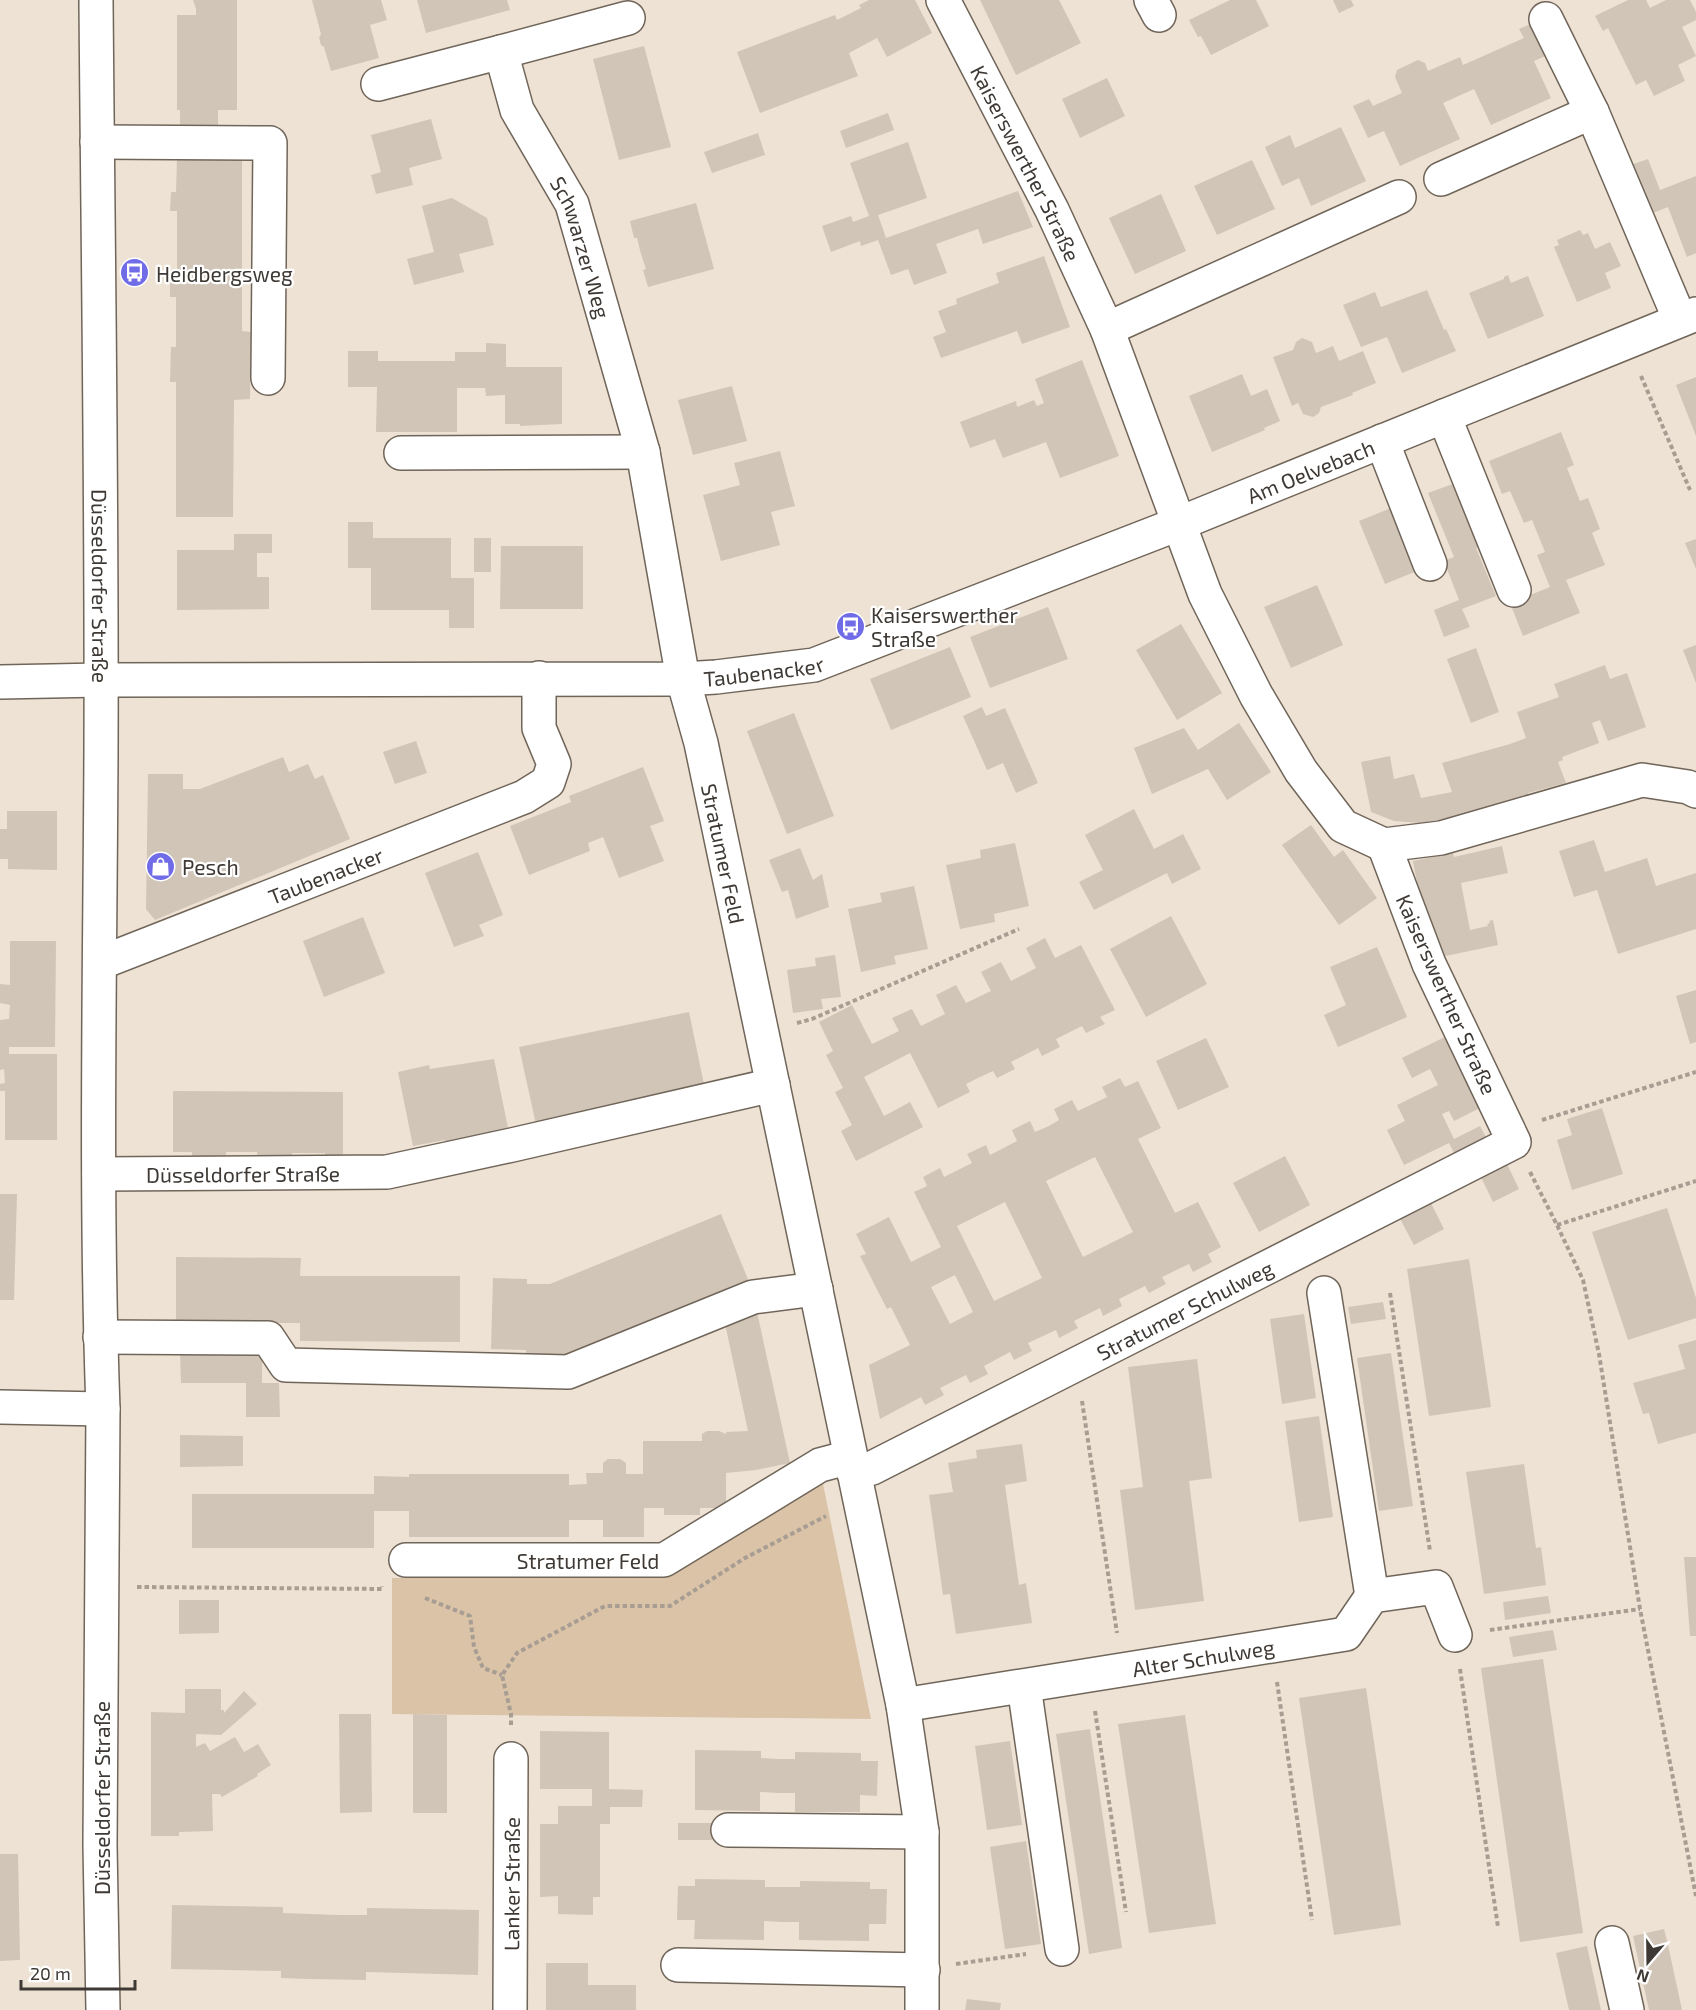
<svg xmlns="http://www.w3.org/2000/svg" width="1696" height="2010" font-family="'Exo 2',sans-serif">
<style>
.green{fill:#dbc3a7}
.building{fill:#d1c5b8;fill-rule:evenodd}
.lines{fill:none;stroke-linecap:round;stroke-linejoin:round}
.minor-casing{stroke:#706559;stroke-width:36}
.path{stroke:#a79d93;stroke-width:4;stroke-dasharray:4.5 3;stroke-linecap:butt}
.minor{stroke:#fff;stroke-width:33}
.labels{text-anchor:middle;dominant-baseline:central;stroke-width:4.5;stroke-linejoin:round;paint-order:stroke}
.street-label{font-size:21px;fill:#3e3934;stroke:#fff}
.poi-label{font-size:21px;fill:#3e3934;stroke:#fff;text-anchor:start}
</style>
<rect width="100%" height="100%" fill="#eee2d4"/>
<polygon class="green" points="822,1479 871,1719 392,1714 392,1578 666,1577"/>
<g class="building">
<polygon points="193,0 237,0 237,110 218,110 218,129 180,129 180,110 177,110 177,15 196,15 196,9"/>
<polygon points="312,0 381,0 387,20 370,25 379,58 331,71 324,47 321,45 319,38 321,34"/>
<polygon points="417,0 507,0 510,10 426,33"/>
<polygon points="869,0 915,0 932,33 887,57 877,38 849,53 858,76 760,113 737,52 835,15 837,20 861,8 859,5"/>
<polygon points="980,0 1059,0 1081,43 1016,75"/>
<polygon points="1230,0 1256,0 1269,26 1211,55 1201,36 1198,37 1189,20"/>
<polygon points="1333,0 1351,0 1354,6 1339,13"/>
<polygon points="1628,0 1646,0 1650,8 1666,0 1690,0 1696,12 1696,20 1682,27 1696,56 1678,65 1685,81 1654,96 1646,80 1636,85 1608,28 1603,31 1595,16"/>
<polygon points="1535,22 1550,54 1534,61 1551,98 1491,125 1474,89 1443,103 1460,139 1400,166 1384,131 1368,138 1353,106 1369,99 1373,106 1402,93 1395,77 1397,70 1418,60 1425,63 1428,71 1460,57 1463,65 1524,38 1519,29"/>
<polygon points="644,46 671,147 619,160 593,59"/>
<polygon points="1107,78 1125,116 1080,138 1062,99"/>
<polygon points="888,113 894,130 846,148 840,131"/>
<polygon points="431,119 442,159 409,168 413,185 376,194 371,175 381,172 371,135"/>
<polygon points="1341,127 1366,181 1311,206 1299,178 1282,186 1265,147 1290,135 1295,148"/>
<polygon points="758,133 765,155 712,173 704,152"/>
<polygon points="908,142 927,198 878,215 886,238 1018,191 1033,227 983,244 978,229 936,244 947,273 914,285 908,269 891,275 878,240 861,246 860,241 831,252 822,226 851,216 853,222 869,216 850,163"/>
<polygon points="177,158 242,158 242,331 251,332 250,399 234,400 233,517 176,517 176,382 170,382 171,347 176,347 176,297 170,297 170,279 177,278 177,211 170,211 171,192 176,192"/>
<polygon points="1648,159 1660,190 1696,176 1696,253 1687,257 1668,207 1648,215 1628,166"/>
<polygon points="1252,160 1275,209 1217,235 1194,186"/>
<polygon points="1161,194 1186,251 1135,274 1109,218"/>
<polygon points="452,198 487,218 494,245 459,254 464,272 414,285 407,259 434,252 422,206"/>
<polygon points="696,203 714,269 648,287 643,270 646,269 641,254 637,238 634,238 630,221"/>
<polygon points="1580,230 1583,235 1588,233 1595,249 1610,242 1621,266 1605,273 1611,288 1577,302 1554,247 1559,245 1557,240"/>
<polygon points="1044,256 1070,327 1022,344 1017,331 941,358 933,337 946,332 938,311 957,304 956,299 999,283 996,273"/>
<polygon points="1508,275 1511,283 1528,276 1544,316 1488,339 1469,293 1504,279 1504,277"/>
<polygon points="1427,290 1444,330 1446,329 1456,351 1402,373 1387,337 1361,347 1343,305 1375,292 1381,307"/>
<polygon points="1302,338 1312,342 1316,353 1333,346 1339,361 1363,351 1376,383 1352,393 1353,395 1321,407 1319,413 1313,417 1303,414 1298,403 1292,406 1273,357 1293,350 1296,342"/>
<polygon points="486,343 506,344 506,367 562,367 562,424 520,426 520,424 505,424 505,395 486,396 485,388 457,388 457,432 376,432 377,387 348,387 348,351 378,351 378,361 455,361 455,352 486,352"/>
<polygon points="1082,360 1119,456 1060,478 1046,442 1003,458 995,439 970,448 960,422 1016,401 1017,407 1034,400 1037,406 1044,403 1035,379"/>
<polygon points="1242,374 1251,396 1267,389 1280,421 1264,428 1265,430 1212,452 1189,396"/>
<polygon points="1696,377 1696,436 1676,385"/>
<polygon points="732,386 747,441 693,455 678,400"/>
<polygon points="1561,432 1574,465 1567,468 1580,501 1588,498 1600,529 1592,533 1605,565 1566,580 1580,613 1523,636 1510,603 1550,587 1537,555 1545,552 1532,520 1524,523 1510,491 1502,494 1489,461"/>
<polygon points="780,451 795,506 771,512 780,545 721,561 703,495 740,485 734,463"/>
<polygon points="1461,481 1486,544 1476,548 1496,596 1462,609 1470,627 1444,637 1434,610 1459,600 1444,561 1454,557 1428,493"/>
<polygon points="1391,508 1417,571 1385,584 1359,521"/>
<polygon points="348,522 373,522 373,538 451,538 451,578 474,578 474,628 449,628 449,610 371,610 371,568 348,568"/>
<polygon points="234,534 272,534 272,553 257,553 257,577 269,577 269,609 177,610 177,550 234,550"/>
<rect x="474" y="538" width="17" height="34"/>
<polygon points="1696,539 1696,569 1685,543"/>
<polygon points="501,546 583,546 583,609 500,609"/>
<polygon points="1317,585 1343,645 1291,668 1264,607"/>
<polygon points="1048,607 1068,659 990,688 970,637"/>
<polygon points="1181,624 1222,693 1177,720 1136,650"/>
<polygon points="1696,645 1696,683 1683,650"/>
<polygon points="950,647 971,697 891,730 870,679"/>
<polygon points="1476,648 1499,712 1471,723 1447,659"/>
<polygon points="1605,665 1610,679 1627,673 1646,727 1608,741 1600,720 1592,723 1599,743 1562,757 1563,760 1558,762 1566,783 1528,793 1529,796 1463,816 1420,823 1394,821 1371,812 1361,762 1390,756 1394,779 1414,774 1421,798 1452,792 1442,763 1510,744 1526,738 1517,712 1559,697 1554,684"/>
<polygon points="982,707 986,716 1005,708 1038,783 1016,793 1003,763 987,770 963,716"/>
<polygon points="794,713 834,816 787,834 747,731"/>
<polygon points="1239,723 1271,772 1227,800 1208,769 1152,794 1134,748 1184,728 1198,750"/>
<polygon points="416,741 427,773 395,784 383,752"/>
<polygon points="283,757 289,772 308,764 315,779 323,775 350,839 155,920 146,909 148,774 183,774 183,789 200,789"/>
<polygon points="643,767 664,821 650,826 664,861 619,878 603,837 588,843 590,851 529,875 510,826 571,802 569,796"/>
<polygon points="1134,809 1154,849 1183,834 1201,869 1172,884 1167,873 1094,910 1079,882 1103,870 1085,835"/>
<polygon points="7,811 57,811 57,870 8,869 8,859 0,859 0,829 7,829"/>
<polygon points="1311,825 1334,857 1343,850 1377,898 1339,925 1282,845"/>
<polygon points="1594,840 1605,872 1647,858 1656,886 1696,873 1696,929 1618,954 1597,890 1574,897 1559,851"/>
<polygon points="1015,843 1029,906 994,914 995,922 960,929 946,865 981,858 980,850"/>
<polygon points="1502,846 1508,873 1461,883 1470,930 1488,926 1487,924 1490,923 1489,921 1493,920 1498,945 1436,958 1424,920 1413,861 1453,853 1454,857"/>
<polygon points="800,848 813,880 822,874 829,907 796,919 788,890 782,892 769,860"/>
<polygon points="478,852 503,915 479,925 484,936 454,947 425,873"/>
<polygon points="914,886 928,949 894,956 896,964 861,972 848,909 882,902 880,893"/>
<polygon points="1171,916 1207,984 1146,1017 1110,949"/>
<polygon points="363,917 385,973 324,997 303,941"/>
<polygon points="1045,938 1055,958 1081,945 1115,1010 1100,1017 1105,1024 1086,1033 1082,1026 1056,1039 1060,1047 1042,1056 1038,1048 1011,1062 1015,1069 997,1078 993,1071 978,1078 966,1084 970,1092 938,1108 910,1053 864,1077 884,1116 910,1102 923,1127 856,1161 841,1131 852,1125 835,1092 843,1088 826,1055 833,1051 819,1022 852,1005 872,1044 899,1031 892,1018 912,1009 921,1026 945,1014 936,995 956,985 966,1003 991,991 981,972 1001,962 1011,981 1036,968 1026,948"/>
<polygon points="10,941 56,941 55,1047 9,1047 9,1054 57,1054 57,1140 5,1140 5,1091 0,1091 0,1084 5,1083 4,1069 0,1070 0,1020 9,1019 10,1005 0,1003 0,984 10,985"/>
<polygon points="1377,947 1407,1017 1338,1047 1324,1015 1346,1005 1330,967"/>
<polygon points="835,955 841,997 821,999 823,1009 793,1013 787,970 816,966 815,958"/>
<polygon points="1696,990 1696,1042 1690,1044 1676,996"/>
<polygon points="689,1012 706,1094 537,1129 519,1047"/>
<polygon points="1453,1033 1488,1104 1454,1121 1449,1111 1442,1114 1454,1139 1480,1126 1489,1143 1457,1159 1449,1143 1404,1165 1387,1130 1405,1121 1397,1105 1438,1085 1430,1069 1412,1078 1402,1058"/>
<polygon points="1206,1038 1229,1087 1178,1110 1156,1061"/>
<polygon points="494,1059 509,1133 445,1143 445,1140 413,1146 398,1072 429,1065 430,1069"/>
<path d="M1120 1078 1125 1087 1138 1081 1161 1128 1138 1139 1175 1213 1198 1202 1221 1247 1208 1254 1212 1262 1193 1272 1189 1264 1162 1277 1166 1284 1149 1293 1145 1286 1119 1299 1122 1306 1103 1316 1100 1308 1074 1321 1078 1328 1059 1338 1056 1330 1028 1343 1032 1351 1014 1360 1010 1352 984 1366 988 1374 970 1383 966 1375 940 1388 944 1395 925 1405 921 1397 880 1419 869 1365 910 1345 891 1307 887 1309 860 1256 866 1254 856 1234 889 1217 911 1262 941 1247 914 1192 927 1186 923 1177 940 1168 944 1177 972 1163 967 1154 986 1145 990 1155 1017 1141 1012 1130 1030 1121 1035 1132 1049 1126 1059 1120 1054 1109 1072 1100 1078 1111 1107 1097 1102 1087ZM1095 1157 1133 1232 1083 1257 1046 1181ZM1005 1202 1042 1278 994 1301 957 1226ZM955 1275 973 1312 950 1324 931 1287Z"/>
<polygon points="173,1091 343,1092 343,1158 325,1158 325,1153 292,1153 292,1159 257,1158 257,1152 226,1152 226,1158 192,1158 192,1152 173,1152"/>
<polygon points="1602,1108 1623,1174 1572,1190 1557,1140 1572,1135 1567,1119"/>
<polygon points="1285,1156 1310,1205 1259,1232 1233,1183"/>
<polygon points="1506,1162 1519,1189 1493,1202 1480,1175"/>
<polygon points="0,1194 17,1194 14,1300 0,1300"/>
<polygon points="1429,1199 1444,1229 1414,1245 1398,1215"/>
<polygon points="1667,1208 1696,1298 1696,1318 1628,1340 1592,1232"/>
<polygon points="721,1214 750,1284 563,1361 526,1360 526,1350 491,1349 493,1278 527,1279 527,1284 550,1284"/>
<polygon points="176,1257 301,1258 300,1276 460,1276 460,1342 300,1341 300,1323 176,1323"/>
<polygon points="1469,1259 1491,1407 1429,1416 1407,1269"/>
<polygon points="1383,1302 1386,1319 1351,1324 1348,1307"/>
<polygon points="757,1312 790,1463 756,1470 726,1473 726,1504 722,1508 700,1508 700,1515 664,1515 664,1508 644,1508 644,1537 603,1537 603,1520 569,1520 569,1537 409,1537 409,1511 374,1511 374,1548 192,1548 192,1494 374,1494 374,1476 409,1477 409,1474 569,1474 569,1485 587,1484 586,1473 603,1473 603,1463 608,1459 620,1459 626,1463 626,1474 643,1474 643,1441 702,1441 702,1434 707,1431 719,1431 726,1434 726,1432 748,1431 724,1319"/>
<polygon points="1304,1314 1316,1398 1282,1404 1270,1319"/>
<polygon points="1696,1340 1696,1433 1658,1444 1649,1413 1643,1414 1633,1383 1685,1369 1678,1345"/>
<polygon points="180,1351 262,1351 262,1383 279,1383 280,1417 246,1417 246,1383 181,1383"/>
<polygon points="1391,1353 1413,1506 1379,1511 1357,1358"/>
<polygon points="1197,1359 1212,1478 1189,1481 1204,1601 1135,1610 1120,1490 1143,1487 1128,1367"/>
<polygon points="1319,1416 1333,1517 1299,1522 1285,1421"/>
<polygon points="180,1435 243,1436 243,1466 180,1467"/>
<polygon points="1022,1444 1027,1481 1005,1485 1019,1585 1026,1583 1032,1623 956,1634 950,1594 943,1595 929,1495 953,1492 948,1463 977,1458 976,1450"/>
<polygon points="1524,1464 1536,1548 1541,1547 1546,1585 1484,1594 1466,1472"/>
<polygon points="1684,1557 1696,1557 1696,1636 1690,1636"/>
<polygon points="1548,1596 1551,1613 1505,1620 1503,1602"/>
<polygon points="179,1600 219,1600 219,1633 179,1634"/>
<polygon points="1553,1630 1557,1650 1513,1657 1509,1637"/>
<polygon points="1543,1659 1583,1933 1520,1942 1481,1668"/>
<polygon points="1366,1688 1401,1925 1334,1935 1299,1698"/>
<polygon points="185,1689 221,1689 221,1710 224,1710 224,1713 244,1691 257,1704 221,1735 196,1734 196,1747 205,1743 210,1751 235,1737 244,1752 258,1744 271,1765 257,1774 258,1776 222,1797 220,1794 212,1794 213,1831 179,1832 179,1836 151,1836 151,1712 185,1713"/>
<polygon points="339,1714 371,1714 372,1812 340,1813"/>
<polygon points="413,1714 447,1715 447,1813 413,1813"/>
<polygon points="1185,1715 1216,1924 1149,1933 1118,1724"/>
<polygon points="1090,1729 1122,1948 1089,1954 1056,1734"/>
<polygon points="540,1731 609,1732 609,1789 643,1790 642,1807 610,1807 610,1824 600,1824 600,1897 593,1897 593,1915 558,1914 558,1896 540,1897 540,1824 558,1824 558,1806 592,1806 592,1789 540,1789"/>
<polygon points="1010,1741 1022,1825 987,1830 975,1746"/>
<polygon points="695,1750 761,1751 761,1758 778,1759 795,1759 795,1752 861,1753 861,1761 878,1761 877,1796 860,1795 860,1812 795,1812 795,1793 778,1793 760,1792 760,1811 695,1810"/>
<polygon points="678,1823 713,1823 712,1840 678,1840"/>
<polygon points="1026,1841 1041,1944 1005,1949 990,1847"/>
<polygon points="0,1854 18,1854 20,1960 0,1961"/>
<polygon points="695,1879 765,1880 765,1887 800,1887 800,1881 870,1882 870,1889 887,1889 886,1924 869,1924 869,1941 799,1940 799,1922 782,1922 764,1921 764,1940 694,1939 695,1920 677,1920 678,1886 695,1886"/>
<polygon points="172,1905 283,1907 283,1913 339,1915 367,1915 367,1908 479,1910 478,1975 366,1972 366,1980 309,1979 281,1978 281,1971 171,1969"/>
<polygon points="1664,1929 1668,1945 1682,2010 1649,2010 1633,1936"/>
<polygon points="1587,1946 1601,2010 1569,2010 1556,1953"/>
<polygon points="546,1963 588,1963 588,1985 636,1985 636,2010 546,2010"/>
<polygon points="967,1999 1001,2003 1000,2010 965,2010"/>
</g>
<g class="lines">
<defs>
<g id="minor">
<path id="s1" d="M96 0C98 250 102 500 101 751 100 970 95 1190 103 1409L100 1845 103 2010"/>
<path id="s2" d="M943 0 1052 210 1107 329 1205 594 1256 695 1301 771 1343 826 1384 845 1441 838 1642 780 1688 787 1696 791"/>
<polyline points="1151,0 1159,15"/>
<polyline points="1546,19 1592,112 1680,320"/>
<polyline points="501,52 628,18"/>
<path id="s3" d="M378 84 501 52 517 110 572 204 643 452 683 679 701 743 903 1705 922 1832V2010"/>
<polyline points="97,142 270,143 268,378"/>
<polyline points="1441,179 1592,112"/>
<polyline points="1107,329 1399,197"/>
<polyline points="1444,416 1514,590"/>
<polyline points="1382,441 1430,564"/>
<polyline points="401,453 643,452"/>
<path id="s4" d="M0 682 101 680 683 679 716 677 814 665 1178 524 1696 314"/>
<path id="s5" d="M100 963 524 797 548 782 554 764 539 728V678"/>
<path id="s6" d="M99 1174 387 1172 512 1145 773 1085"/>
<polyline points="1324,1293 1372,1596"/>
<polyline points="100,1337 268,1338 286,1365 568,1372 753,1297 816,1289"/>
<polyline points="0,1407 103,1409"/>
<path id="s7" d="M854 1473 872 1468 1514 1142 1429 964 1384 845"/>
<path id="s8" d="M406 1560H664L820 1465 850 1457"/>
<polyline points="1024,1686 1062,1949"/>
<path id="s9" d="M903 1705 1346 1634 1372 1596 1436 1587 1455 1635"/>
<polyline points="728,1830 922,1832"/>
<polyline points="1612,1943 1627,2010"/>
<polyline points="678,1965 923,1970"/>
<path id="s10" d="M510 2010 511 1759"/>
</g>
</defs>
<use href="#minor" class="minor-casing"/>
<g class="path">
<polyline points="1641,376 1690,490"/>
<polyline points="797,1023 812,1019 1019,929"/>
<polyline points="1542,1120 1696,1072"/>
<polyline points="1530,1172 1557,1225 1583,1280 1599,1354 1640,1609 1696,1896"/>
<polyline points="1557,1225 1696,1181"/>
<polyline points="1390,1293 1430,1551"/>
<polyline points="1082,1401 1117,1633"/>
<polyline points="137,1587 382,1589 382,1586"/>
<polyline points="425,1598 470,1616 474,1647 483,1668 502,1675"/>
<polyline points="1490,1630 1640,1609"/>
<polyline points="1460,1669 1498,1927"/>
<polyline points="1277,1682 1312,1920"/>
<polyline points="1095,1711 1126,1912"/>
<polyline points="511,1725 511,1714 502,1675 517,1653 605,1606 670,1606 745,1558 826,1516"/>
<polyline points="956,1964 1026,1954"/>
</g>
<use href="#minor" class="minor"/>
</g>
<defs>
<symbol id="bus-disc" viewBox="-11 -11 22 22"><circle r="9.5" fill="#706ce7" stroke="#fff"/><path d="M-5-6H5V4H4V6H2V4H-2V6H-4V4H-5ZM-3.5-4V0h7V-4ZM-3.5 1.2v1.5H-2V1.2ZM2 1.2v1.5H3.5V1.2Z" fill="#fff"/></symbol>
<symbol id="shop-disc" viewBox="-11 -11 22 22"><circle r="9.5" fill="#706ce7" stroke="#fff"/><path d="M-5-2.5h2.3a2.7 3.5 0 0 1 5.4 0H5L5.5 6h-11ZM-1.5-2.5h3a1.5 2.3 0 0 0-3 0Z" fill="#fff"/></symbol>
</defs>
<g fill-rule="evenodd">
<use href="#bus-disc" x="118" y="256" width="33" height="33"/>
<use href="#bus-disc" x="834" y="610" width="33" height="33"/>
<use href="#shop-disc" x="144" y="850" width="33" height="33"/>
</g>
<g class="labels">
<g class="street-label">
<text stroke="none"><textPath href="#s2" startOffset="183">Kaiserswerther Straße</textPath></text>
<text stroke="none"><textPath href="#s3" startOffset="340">Schwarzer Weg</textPath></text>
<text stroke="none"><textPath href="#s4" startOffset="1348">Am Oelvebach</textPath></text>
<text stroke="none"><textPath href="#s1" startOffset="586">Düsseldorfer Straße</textPath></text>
<text stroke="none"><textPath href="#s4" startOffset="764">Taubenacker</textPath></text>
<text stroke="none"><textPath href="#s3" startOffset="964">Stratumer Feld</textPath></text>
<text stroke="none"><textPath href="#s5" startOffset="242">Taubenacker</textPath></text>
<text transform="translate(1447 994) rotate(66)">Kaiserswerther Straße</text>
<text stroke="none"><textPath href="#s6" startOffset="144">Düsseldorfer Straße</textPath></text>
<text stroke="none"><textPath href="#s7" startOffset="369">Stratumer Schulweg</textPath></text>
<text stroke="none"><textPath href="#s8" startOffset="182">Stratumer Feld</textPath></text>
<text stroke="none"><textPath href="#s9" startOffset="304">Alter Schulweg</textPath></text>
<text transform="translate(101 1798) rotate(-90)">Düsseldorfer Straße</text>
<text stroke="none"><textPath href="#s10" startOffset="126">Lanker Straße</textPath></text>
</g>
<g class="poi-label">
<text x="156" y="273">Heidbergsweg</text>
<text x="871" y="614">Kaiserswerther<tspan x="871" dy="24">Straße</tspan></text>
<text x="182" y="866">Pesch</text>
</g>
</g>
<g transform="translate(1648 1962) rotate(200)" stroke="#ffffff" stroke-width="4.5" paint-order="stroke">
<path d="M0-4.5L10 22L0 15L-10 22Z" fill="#3e3934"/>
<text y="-9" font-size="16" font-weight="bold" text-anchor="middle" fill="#3e3934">N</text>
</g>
<path d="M21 1980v9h114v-9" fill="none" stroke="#3e3934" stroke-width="3"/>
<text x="30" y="1980" font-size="18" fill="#3e3934" stroke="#ffffff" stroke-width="4.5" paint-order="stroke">20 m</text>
</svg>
